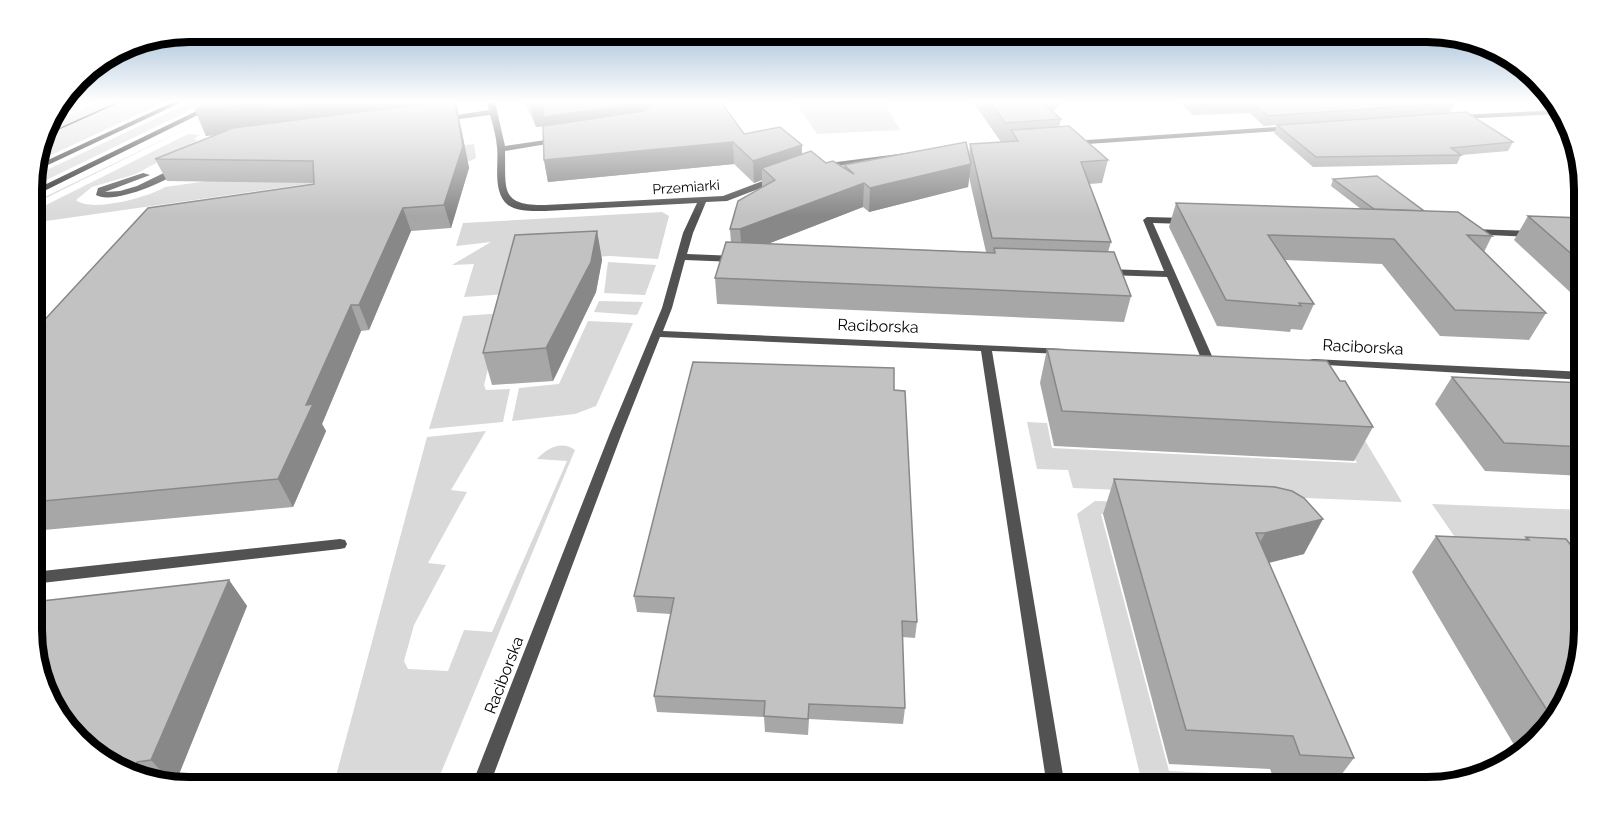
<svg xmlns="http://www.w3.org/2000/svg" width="1616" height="819" font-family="Raleway,sans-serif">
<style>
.green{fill:#d9d9d9}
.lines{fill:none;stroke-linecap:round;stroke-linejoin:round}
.minor{fill:#525252;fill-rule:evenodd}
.secondary{fill:#1f1f1f;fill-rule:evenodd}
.tram{stroke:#000;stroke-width:1.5}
.wall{fill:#a7a7a7;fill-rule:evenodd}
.shaded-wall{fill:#888}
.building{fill:#c2c2c2;stroke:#888;stroke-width:1.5}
.labels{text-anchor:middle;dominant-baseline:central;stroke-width:4.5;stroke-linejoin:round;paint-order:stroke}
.far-street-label{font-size:14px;fill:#000;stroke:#fff}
.street-label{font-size:16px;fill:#000;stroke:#fff}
.rim{fill:none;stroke:#000;stroke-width:8}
</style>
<rect width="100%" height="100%" fill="#fff"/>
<g class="green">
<polygon points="99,102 165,102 36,162 46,126"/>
<polygon points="190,102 207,102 32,187 32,177"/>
<polygon points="795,102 884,102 900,130 817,134"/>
<polygon points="216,114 32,205 32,203"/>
<path d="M188 134 200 135 193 139 198 140 136 174 92 187 76 200C91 213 149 197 165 187L474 144 476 158 470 161 32 223V212Z"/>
<polygon points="662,212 669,216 658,259 610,256 517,261 508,294 464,297 474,264 452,265 491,242 456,246 463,223"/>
<polygon points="608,262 656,265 645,295 604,293"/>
<polygon points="599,301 643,302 637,315 594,312"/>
<polygon points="502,313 484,385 486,390 510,389 503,422 429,429 463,316"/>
<polygon points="588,321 633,323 596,406 575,414 512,421 519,388 559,384"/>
<polygon points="1337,394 1402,502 1073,488 1068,470 1037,469 1027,422 1047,423 1052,448 1357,463 1331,415"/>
<path d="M486 431 451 490 467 492 428 563 446 565 414 625 404 661 408 669 448 671 464 630 492 632 567 461 537 459C547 448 562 440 575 450L435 787H333L427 437Z"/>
<polygon points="1095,501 1133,502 1138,515 1101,514 1169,771 1211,773 1215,787 1143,787 1077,514"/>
<polygon points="1432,504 1584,510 1584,549 1459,543"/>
</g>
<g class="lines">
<g class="minor">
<path d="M487 102H495L505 146 559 138 563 140 559 142 505 151C506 189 499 206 545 205L723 196 773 177H779V181L727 201 706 202 693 233 687 254 736 256 741 259 736 262 685 260 672 308 663 331 1066 349 1068 351 1066 353 1062 354 992 351 1065 787H1047L981 351 660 337 622 433 489 787H471L610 433 662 308 683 233 697 203 545 211C533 211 518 212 508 205 492 192 499 164 497 147 496 136 493 125 490 115L444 121 440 119 444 117 489 110Z"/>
<polygon points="1561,110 1563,114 1458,119 1454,117 1458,115"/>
<polygon points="1291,126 1295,128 1294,130 1072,145 1068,143 1072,141"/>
<polygon points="914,152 917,152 917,156 821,168 817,166 821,164"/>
<path d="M174 168 181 170C167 182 112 205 96 195L98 188 143 173 150 175 105 192 120 191 137 186Z"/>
<polygon points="1147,217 1186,218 1190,221 1186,224 1153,223 1212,356 1210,358 1202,358 1200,356 1167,277 1107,275 1102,272 1107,269 1164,271 1143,220"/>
<polygon points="1470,229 1534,231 1539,234 1534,237 1467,234 1467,230"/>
<polygon points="1313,359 1584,372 1584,380 1309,364 1307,362 1309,360"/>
<polygon points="340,539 345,540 347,544 345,548 340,549 33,584 33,572"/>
</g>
<g class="secondary">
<polygon points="173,102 182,102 33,172 35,166"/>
<polygon points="215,102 224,102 32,197 32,191"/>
</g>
<polyline class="tram" points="43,136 119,102"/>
</g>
<g class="wall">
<polygon points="210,102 456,102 469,168 451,228 411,231 369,330 361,331 322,424 326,431 293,507 33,531 32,341 40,333 37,328 314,184 314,183 167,181 155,159 215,135 206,136 195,110"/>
<path d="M525 102H721L744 134 802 145V154L826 163 844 168V165L969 155 970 144 1001 142 973 102H1059L1057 108 1054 109V111H1052L1061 119 1059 127 1108 160 1102 183 1089 184 1111 242 1108 252 1131 296 1124 322 717 304 715 278 731 243 730 229 762 187V180L754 183 734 164 548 182 544 160 543 126 536 127ZM969 177 986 252 767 244 863 207 869 212 968 187Z"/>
<polygon points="1179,102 1452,102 1454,103 1450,113 1513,142 1508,151 1461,155 1457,164 1313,167 1274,133 1277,125 1264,126 1250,113 1193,115"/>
<polygon points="1333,179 1492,236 1484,252 1546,313 1529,340 1440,336 1382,264 1285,260 1314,304 1302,330 1291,329 1290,332 1217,326 1169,227 1176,203 1361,209 1331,186"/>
<polygon points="1528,216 1583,218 1584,305 1514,240"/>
<polygon points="597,231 602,260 596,292 553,381 492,385 483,353"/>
<polygon points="1047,349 1340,381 1373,427 1354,461 1054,446 1040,383"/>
<polygon points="1452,377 1584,383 1584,476 1485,471 1435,404"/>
<polygon points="894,390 917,622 915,638 902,637 905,708 903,724 809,719 808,735 765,732 764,717 657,712 654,696 671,614 637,612 634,596"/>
<polygon points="1114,479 1275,487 1304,554 1269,563 1354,758 1332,787 1277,787 1270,769 1169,764 1103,514"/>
<polygon points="1436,536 1524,540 1526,537 1584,562 1568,699 1520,755 1412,572"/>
<polygon points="229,580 247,606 175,784 120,771"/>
</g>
<g class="shaded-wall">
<polygon points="269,102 456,102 469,168 451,228 444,205 269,128 206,136 195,110"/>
<polygon points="643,103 646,123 545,126 536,127 531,106 543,105"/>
<polygon points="733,142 734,164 548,182 544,160"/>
<polygon points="802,145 802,166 762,168 762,180 754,183 753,161"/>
<polygon points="971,164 968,187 869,212 870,188"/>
<polygon points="864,183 863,207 742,254 740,229"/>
<polygon points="403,208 411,231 369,330 359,305"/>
<polygon points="597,231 602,260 596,292 553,381 546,348"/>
<polygon points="351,305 361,331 322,424 326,431 293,507 278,479 306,405"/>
<polygon points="1323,519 1304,554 1247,568 1265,533"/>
<polygon points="229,580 247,606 175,784 173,784 151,760"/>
<polygon points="137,762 153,779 131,774"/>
</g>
<g class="building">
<polygon points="210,102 269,102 195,110"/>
<polygon points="282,102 333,102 262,110"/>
<polygon points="440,102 455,102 463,146 444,205 403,208 359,305 351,305 306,405 313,404 278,479 33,502 32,341 45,327 37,328 148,208 314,184 313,161 155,159 233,128"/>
<polygon points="529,102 721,102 744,134 780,127 802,145 753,161 733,142 544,160 543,126 644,111 650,106 643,103 543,117 543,105 531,106"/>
<polygon points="990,102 1041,102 1061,119 1005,123"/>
<polygon points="1192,102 1452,102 1454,103 1268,116 1253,103 1196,105"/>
<polygon points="1466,112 1513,142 1451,148 1461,155 1316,157 1277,125"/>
<polygon points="1069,126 1108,160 1081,162 1111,242 992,238 970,144 1018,141 1011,130"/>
<polygon points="966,142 971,164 870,188 864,183 740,229 730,229 738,201 775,180 762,168 811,151 826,163 833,161 854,174 844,165"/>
<polygon points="1377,176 1424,211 1374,209 1333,179"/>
<polygon points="1176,203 1458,212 1492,236 1467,235 1546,313 1455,310 1394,239 1268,235 1314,304 1299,303 1301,306 1226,300"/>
<polygon points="1528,216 1583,218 1583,264"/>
<polygon points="597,231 591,262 546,348 483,353 515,235"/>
<polygon points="726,242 995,253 994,248 1114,252 1131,296 715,278"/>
<polygon points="1047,349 1327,361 1340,381 1345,381 1373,427 1062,411"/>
<polygon points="693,362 894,368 894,390 905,391 917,622 902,621 905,708 809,704 808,719 764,716 765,701 654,696 674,598 634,596"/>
<polygon points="1452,377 1584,383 1584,447 1504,443"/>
<polygon points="1114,479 1275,487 1292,491 1304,498 1323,519 1265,533 1256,533 1354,758 1300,755 1293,736 1186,730"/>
<polygon points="1436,536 1529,540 1526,537 1566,539 1584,562 1584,630 1568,699 1552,718"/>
<polygon points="229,580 151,760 137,762 131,774 120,771 64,726 33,651 33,602"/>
</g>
<linearGradient id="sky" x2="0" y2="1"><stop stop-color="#8baccb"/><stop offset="0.47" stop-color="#fff"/><stop offset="1" stop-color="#fff" stop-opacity="0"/></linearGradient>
<rect width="1616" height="216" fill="url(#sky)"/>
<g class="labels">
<g class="far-street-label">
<text transform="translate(686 187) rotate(-4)">Przemiarki</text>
</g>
<g class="street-label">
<text transform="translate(878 326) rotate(2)">Raciborska</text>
<text transform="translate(1363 347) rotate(3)">Raciborska</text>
<text transform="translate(504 675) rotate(-69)">Raciborska</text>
</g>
</g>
<path d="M0 0H1616V819H0ZM189 42H1427A147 147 0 0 1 1574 189V630A147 147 0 0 1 1427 777H189A147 147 0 0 1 42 630V189A147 147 0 0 1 189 42Z" fill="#fff" fill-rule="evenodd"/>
<path class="rim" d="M189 42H1427A147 147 0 0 1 1574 189V630A147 147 0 0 1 1427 777H189A147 147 0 0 1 42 630V189A147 147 0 0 1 189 42Z"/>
</svg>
